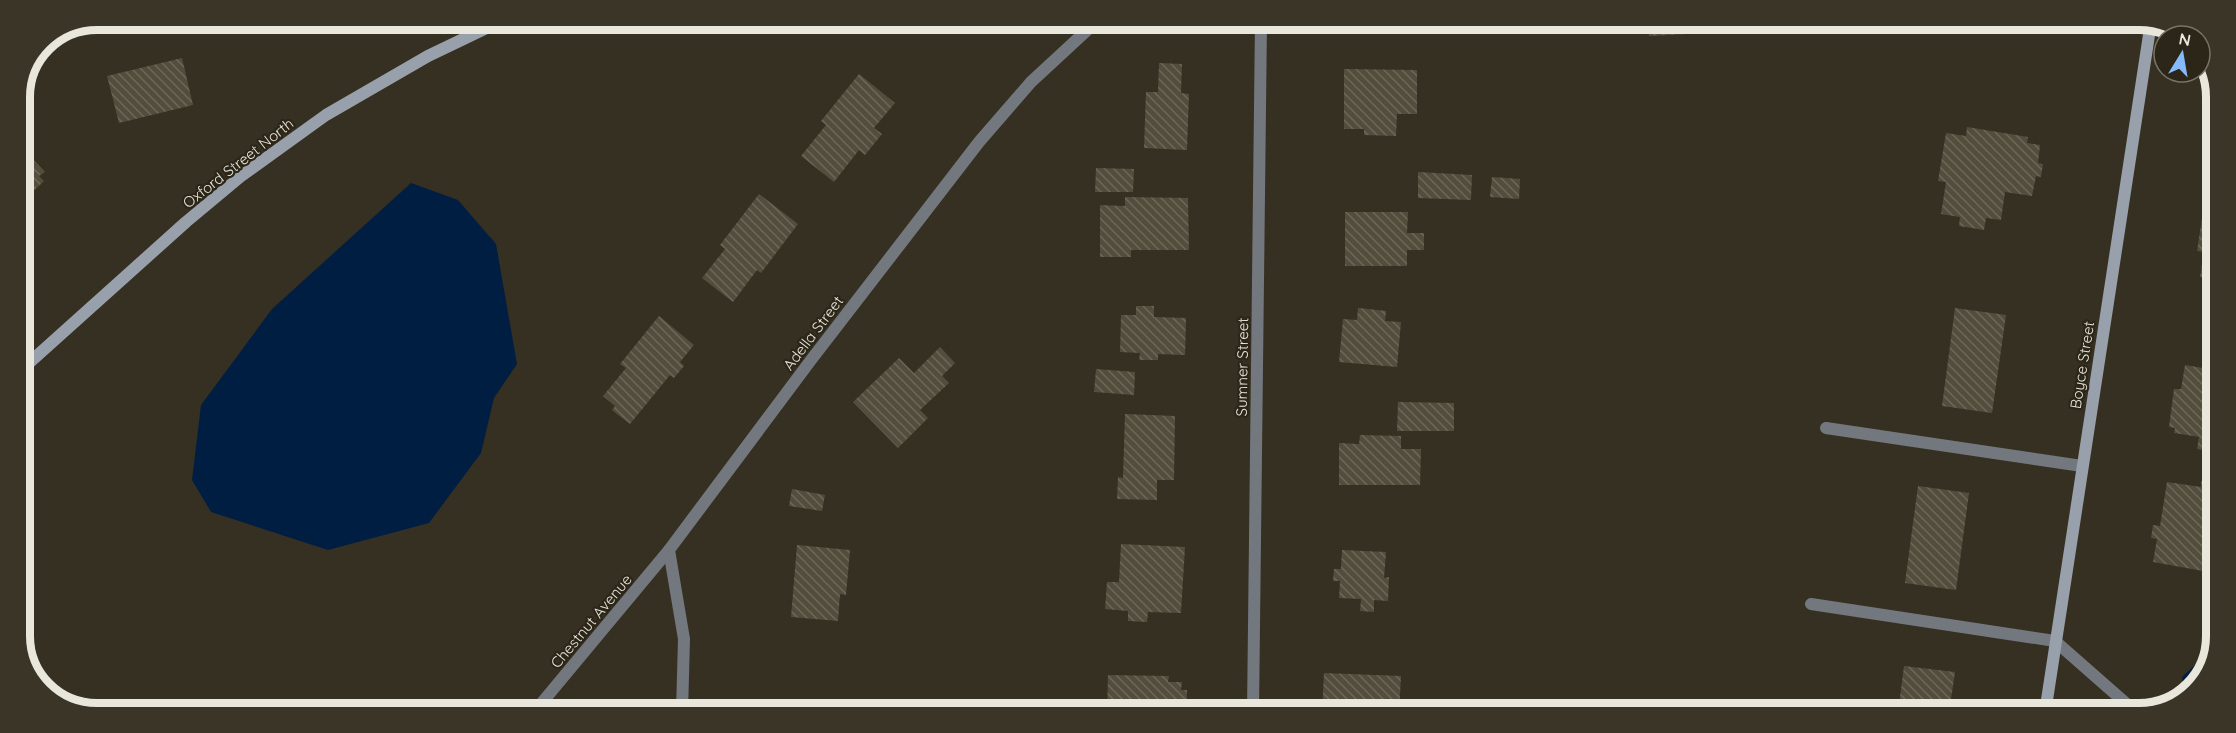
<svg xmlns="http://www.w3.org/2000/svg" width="2236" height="733" font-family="Quicksand,sans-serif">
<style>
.water{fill:#001e42}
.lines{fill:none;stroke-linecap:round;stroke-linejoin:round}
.stream{stroke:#001e42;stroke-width:10}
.building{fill:url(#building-back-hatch)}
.lane{stroke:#73787f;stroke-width:12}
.street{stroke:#73787f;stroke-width:12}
.secondary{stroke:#98a1ab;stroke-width:12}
.labels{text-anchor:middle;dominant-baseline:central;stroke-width:4.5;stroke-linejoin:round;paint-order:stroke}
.street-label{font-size:15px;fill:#e9e6dc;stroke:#2c2618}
.rim{fill:none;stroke:#e9e6dc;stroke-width:8}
</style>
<defs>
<pattern id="building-back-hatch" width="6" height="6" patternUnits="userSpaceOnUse" patternTransform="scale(1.5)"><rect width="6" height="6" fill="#534d3d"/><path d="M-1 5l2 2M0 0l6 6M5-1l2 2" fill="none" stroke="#6c6758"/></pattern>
</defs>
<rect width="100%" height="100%" fill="#363022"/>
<polygon class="water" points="411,183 458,200 496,244 517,364 494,398 481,453 429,523 328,550 211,512 192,480 201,405 272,309"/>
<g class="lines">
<polyline class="stream" points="2187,679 2214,655"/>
</g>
<g class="building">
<polygon points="1413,21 1440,21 1440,24 1413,25"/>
<polygon points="1648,22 1705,22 1706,33 1649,36"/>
<polygon points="182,58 193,105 119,123 107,76"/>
<polygon points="1159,63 1182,64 1181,93 1189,94 1187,150 1144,148 1146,92 1158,92"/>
<polygon points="1344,69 1417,70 1417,114 1397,114 1396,136 1364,135 1364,129 1344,129"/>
<polygon points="859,74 895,103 874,128 882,134 865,155 859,150 834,182 801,156 826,125 821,121"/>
<polygon points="1967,127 2028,137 2027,143 2040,145 2038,163 2043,164 2041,177 2036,176 2032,196 2005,192 2001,220 1986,218 1984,230 1959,226 1960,217 1941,214 1946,182 1938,181 1946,133 1966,136"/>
<polygon points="20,155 24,160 29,155 45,172 39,176 44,181 20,204"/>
<polygon points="1096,168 1134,169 1133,192 1095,192"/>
<polygon points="1418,172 1472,175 1471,200 1418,198"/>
<polygon points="1492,177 1520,179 1519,199 1490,197"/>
<polygon points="759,194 798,224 761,273 757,270 733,302 702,278 725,249 720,245"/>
<polygon points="1125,197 1188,198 1189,250 1131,250 1131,257 1100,257 1100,205 1125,206"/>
<polygon points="2211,205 2216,206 2215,279 2200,277 2204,252 2197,251 2203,212 2209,212"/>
<polygon points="1345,212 1408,212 1407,233 1424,233 1424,250 1407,250 1407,266 1345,266"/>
<polygon points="1136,306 1154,306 1154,317 1186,318 1185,355 1158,354 1158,360 1139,360 1140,353 1120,352 1121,315 1136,315"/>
<polygon points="1358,308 1386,311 1385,321 1401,322 1397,367 1339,362 1343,319 1357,320"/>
<polygon points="1955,308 2006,315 1992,413 1942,406"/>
<polygon points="659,316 694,345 680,362 684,366 674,378 670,375 630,424 612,410 615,406 603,396 626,368 620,364"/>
<polygon points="940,347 955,363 942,376 949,383 920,410 928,418 898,448 853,402 899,358 914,373"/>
<polygon points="2185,365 2215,370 2215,452 2197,449 2199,437 2174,433 2175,428 2169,427 2174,389 2181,389"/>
<polygon points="1096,369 1135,372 1134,395 1094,392"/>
<polygon points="1398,402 1454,403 1454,431 1397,431"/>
<polygon points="1125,414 1175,416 1174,480 1157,480 1157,500 1117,499 1118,477 1123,478"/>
<polygon points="1360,435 1401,436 1401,449 1421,449 1420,485 1339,485 1339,443 1359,444"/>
<polygon points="2201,481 2215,483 2210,525 2214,526 2214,573 2153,562 2157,539 2151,538 2153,525 2160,526 2167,482 2201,487"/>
<polygon points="1918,486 1969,493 1956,590 1905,583"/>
<polygon points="792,489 825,495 822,511 789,506"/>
<polygon points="1121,544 1185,547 1181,613 1148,612 1147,622 1128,621 1128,611 1105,609 1107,582 1119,582"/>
<polygon points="797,545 850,550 846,595 840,594 838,621 791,617"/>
<polygon points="1342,550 1386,552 1384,578 1389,577 1388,601 1374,600 1374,612 1360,611 1361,599 1339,598 1340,581 1333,581 1334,569 1341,569"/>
<polygon points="1904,666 1955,672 1949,713 1898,713"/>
<polygon points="1324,673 1401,676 1399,713 1322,712"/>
<polygon points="1108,675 1169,676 1168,682 1182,682 1181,690 1187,690 1187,701 1181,701 1181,712 1107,712"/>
<polygon points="883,703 906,705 905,712 881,712"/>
<polygon points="1438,708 1471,711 1471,713 1438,713"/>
</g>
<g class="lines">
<g class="lane">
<polyline points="1826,428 2082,466"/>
<polyline points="1811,604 2055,641"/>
</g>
<g class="street">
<polyline points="2055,641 2137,713"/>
<polyline points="535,711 669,550"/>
<polyline points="682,712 684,639 669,550 811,360 979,142 1031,82 1097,21"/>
<polyline points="1253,712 1261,21"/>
</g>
<g class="secondary">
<polyline points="20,371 186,222 240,177 326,115 428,56 503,20"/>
<polyline points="2045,713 2151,22"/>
</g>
</g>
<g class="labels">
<g class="street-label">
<text transform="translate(238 163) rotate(-38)">Oxford Street North</text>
<text transform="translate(813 333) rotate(-53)">Adella Street</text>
<text transform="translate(2082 365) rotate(-81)">Boyce Street</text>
<text transform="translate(1242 367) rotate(-89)">Sumner Street</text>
<text transform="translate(591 621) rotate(-50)">Chestnut Avenue</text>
</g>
</g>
<path d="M0 0H2236V733H0ZM97 30H2139A67 67 0 0 1 2206 97V636A67 67 0 0 1 2139 703H97A67 67 0 0 1 30 636V97A67 67 0 0 1 97 30Z" fill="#3b3528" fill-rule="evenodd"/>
<path class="rim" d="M97 30H2139A67 67 0 0 1 2206 97V636A67 67 0 0 1 2139 703H97A67 67 0 0 1 30 636V97A67 67 0 0 1 97 30Z"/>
<g transform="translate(2182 54) rotate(11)"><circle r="28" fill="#2c2618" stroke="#787366" stroke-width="1.5"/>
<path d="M0-4.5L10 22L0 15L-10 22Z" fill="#86bbfb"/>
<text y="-9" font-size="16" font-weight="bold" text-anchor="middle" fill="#e9e6dc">N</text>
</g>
</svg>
